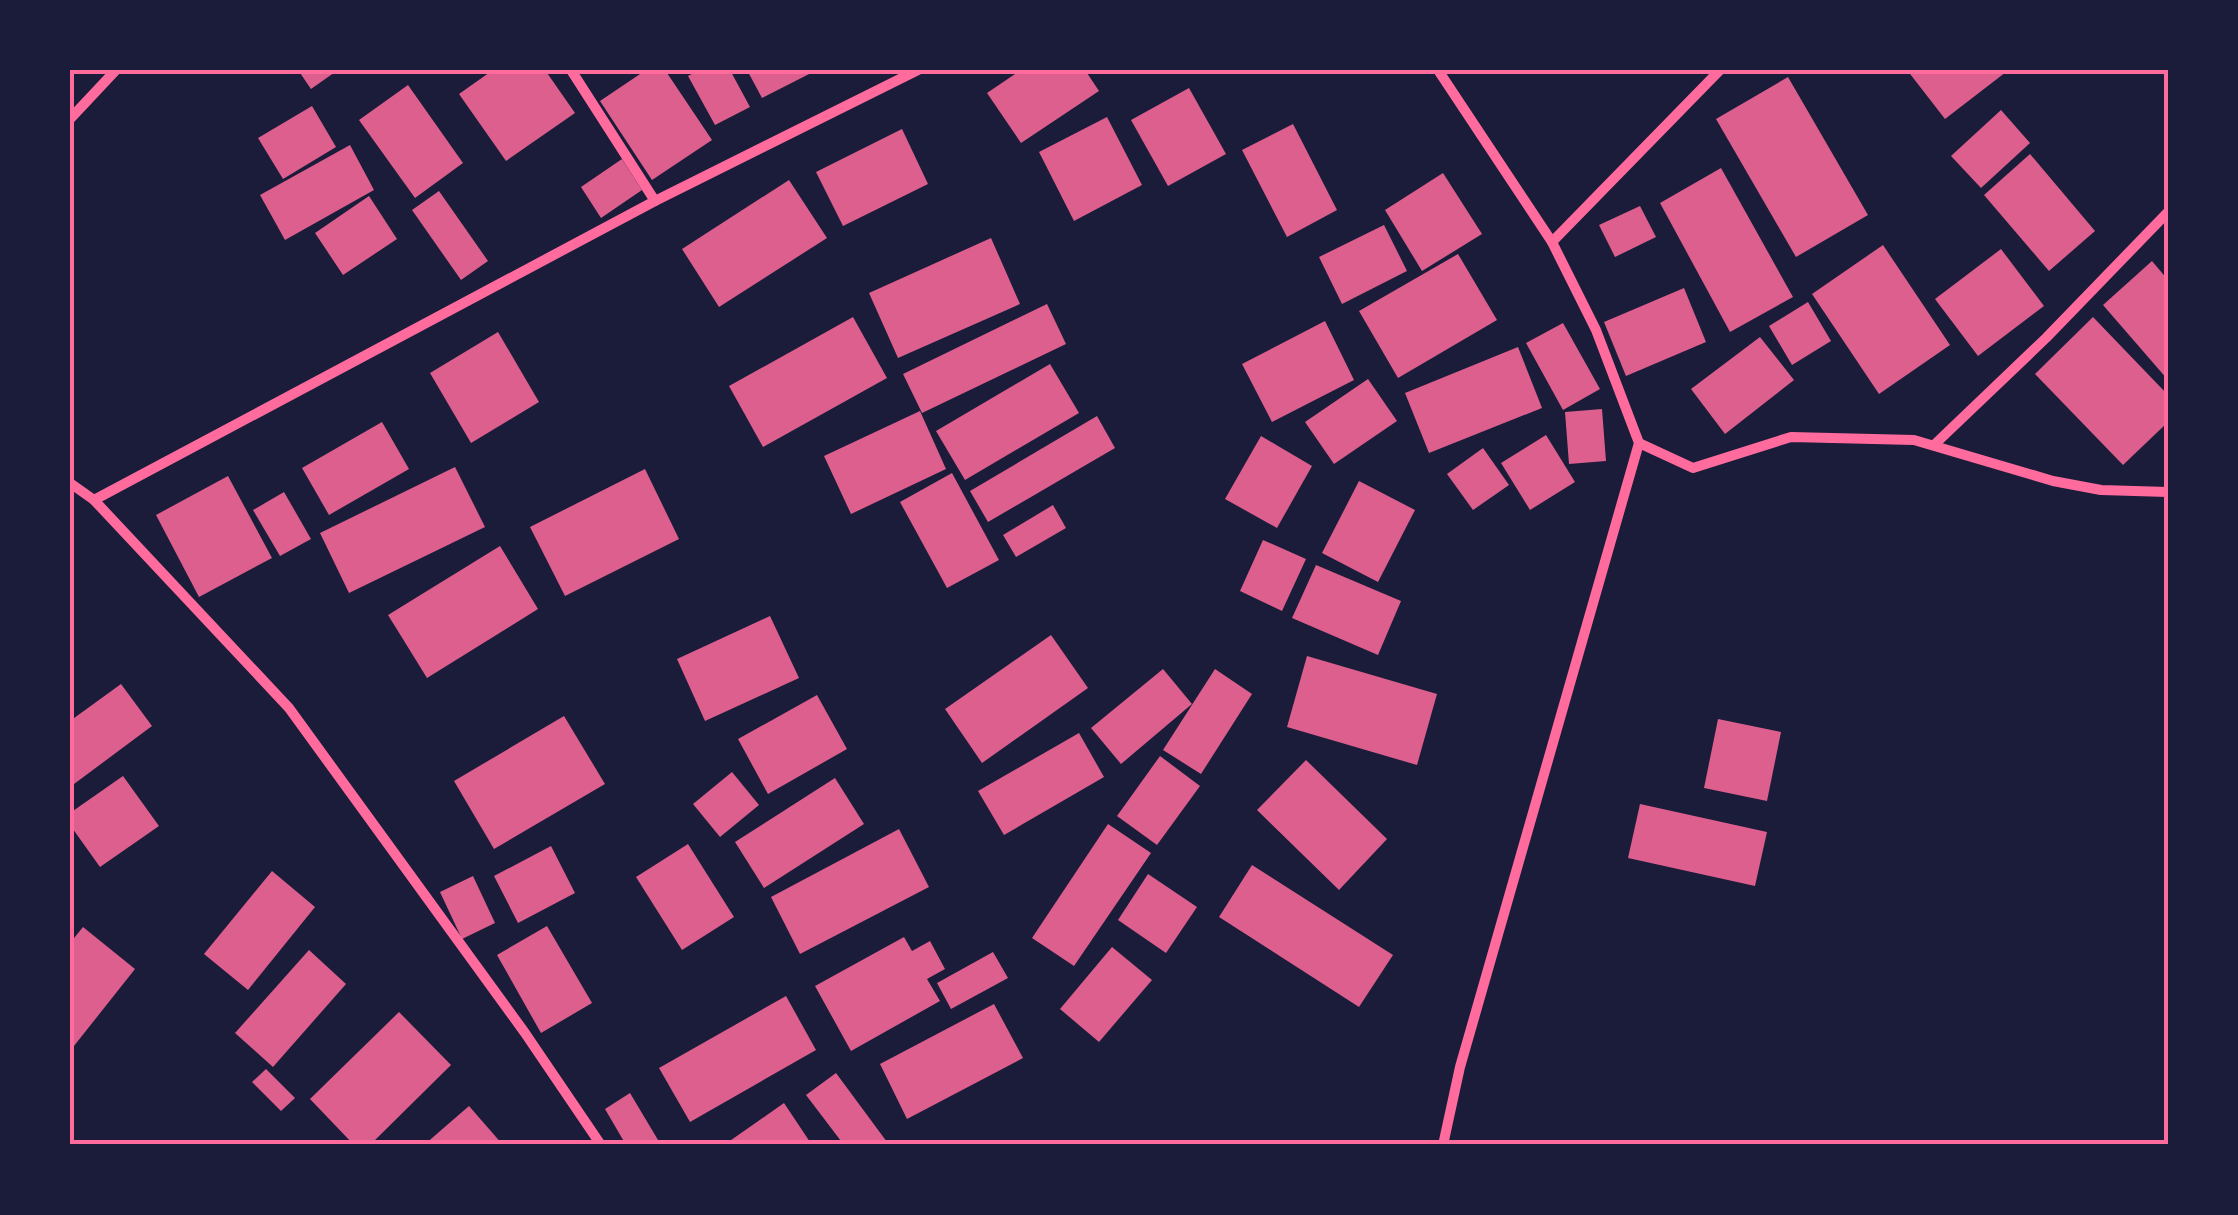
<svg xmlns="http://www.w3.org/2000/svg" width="2238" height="1215" font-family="Signika,sans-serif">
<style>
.building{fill:#dd5f8e}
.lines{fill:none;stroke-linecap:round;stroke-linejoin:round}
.minor{stroke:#ff6b9d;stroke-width:10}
.neatline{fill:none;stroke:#ff6b9d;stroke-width:4}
</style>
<rect width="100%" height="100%" fill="#1b1b3a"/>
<g class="building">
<polygon points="298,70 338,70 311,89"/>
<polygon points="493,70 545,70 575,113 506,161 459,94"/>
<polygon points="646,70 665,70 712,140 652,180 600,101"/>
<polygon points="699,70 730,70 750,107 715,125 688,76"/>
<polygon points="747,70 817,70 762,98"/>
<polygon points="1021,70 1085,70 1099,91 1021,143 987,93"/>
<polygon points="1907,70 2004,70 2006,72 1945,119"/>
<polygon points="1788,77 1868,215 1796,257 1716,119"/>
<polygon points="408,85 463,163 415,198 359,120"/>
<polygon points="1189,88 1226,154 1168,186 1131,120"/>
<polygon points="312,106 336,147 283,179 258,138"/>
<polygon points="2001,110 2030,143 1981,188 1951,156"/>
<polygon points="1107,117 1142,185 1074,221 1039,152"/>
<polygon points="1293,124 1337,210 1287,237 1242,150"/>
<polygon points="902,129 928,184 843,226 816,172"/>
<polygon points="350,145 374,190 285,240 260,195"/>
<polygon points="2030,154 2095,231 2049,271 1984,195"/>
<polygon points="622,159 642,190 601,218 581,187"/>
<polygon points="1721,168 1793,297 1730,332 1660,203"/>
<polygon points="1443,173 1482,234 1422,271 1385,210"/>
<polygon points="789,180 827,238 719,307 682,249"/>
<polygon points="439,191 488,261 461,280 412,210"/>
<polygon points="369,196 397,239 343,275 315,233"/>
<polygon points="1640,206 1656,237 1615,257 1599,225"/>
<polygon points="1384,225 1407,271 1342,304 1319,257"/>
<polygon points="991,238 1020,304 898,358 869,293"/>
<polygon points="1883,245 1950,345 1879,394 1812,294"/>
<polygon points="2001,249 2044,306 1978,356 1935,299"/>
<polygon points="1458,254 1497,320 1398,378 1359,311"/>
<polygon points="2152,261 2168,280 2168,380 2103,305"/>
<polygon points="1684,288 1706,342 1626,376 1604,322"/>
<polygon points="1808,302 1831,341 1792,365 1769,326"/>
<polygon points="1047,304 1066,344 922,413 903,374"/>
<polygon points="853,317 887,378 763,447 729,386"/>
<polygon points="2093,317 2168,395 2168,422 2123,465 2035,374"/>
<polygon points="1325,321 1354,380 1272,422 1242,364"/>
<polygon points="1563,323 1600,389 1563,410 1526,343"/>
<polygon points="498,332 539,402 471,443 430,373"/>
<polygon points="1760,337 1794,380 1725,434 1691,389"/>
<polygon points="1518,347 1542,408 1429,453 1405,393"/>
<polygon points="1050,364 1079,413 965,480 936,431"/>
<polygon points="1368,379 1397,421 1334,464 1305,422"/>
<polygon points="1602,409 1606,461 1569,464 1565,412"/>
<polygon points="920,411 946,469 851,514 824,456"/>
<polygon points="1097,416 1115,448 988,522 970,491"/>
<polygon points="382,422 409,469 329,515 302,468"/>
<polygon points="1546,435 1575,482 1530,510 1501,463"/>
<polygon points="1261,436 1312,466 1277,528 1225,499"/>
<polygon points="1483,448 1509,485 1473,510 1447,474"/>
<polygon points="455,467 485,527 349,593 320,533"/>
<polygon points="645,469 679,539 565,596 530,527"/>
<polygon points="952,473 999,560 947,588 900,502"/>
<polygon points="228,476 272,558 199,597 156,515"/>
<polygon points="1359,481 1415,510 1378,582 1322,553"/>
<polygon points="284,492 311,539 280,556 253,510"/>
<polygon points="1053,505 1066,528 1016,557 1003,535"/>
<polygon points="1263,540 1306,559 1282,611 1240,591"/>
<polygon points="500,546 538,609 427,678 388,615"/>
<polygon points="1316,565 1401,601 1378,655 1292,618"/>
<polygon points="770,616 799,678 705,721 677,659"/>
<polygon points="1051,635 1088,688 982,763 945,709"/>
<polygon points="1307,656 1437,694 1417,765 1287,727"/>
<polygon points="1163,669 1192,704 1121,764 1091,728"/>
<polygon points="1215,669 1252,694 1201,774 1163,750"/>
<polygon points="121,684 152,726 70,787 70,721"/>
<polygon points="817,695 847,749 768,794 738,739"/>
<polygon points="564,716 605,784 494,849 454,781"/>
<polygon points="1718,719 1781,732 1767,801 1704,788"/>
<polygon points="1079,733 1104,777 1004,835 978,791"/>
<polygon points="1160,756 1200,786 1157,845 1117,816"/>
<polygon points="1306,760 1387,839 1339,890 1257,810"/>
<polygon points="732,772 759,805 720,837 693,804"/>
<polygon points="123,776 159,826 100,867 70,825 70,813"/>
<polygon points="835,778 864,824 764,888 735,842"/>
<polygon points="1640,804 1767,832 1755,886 1628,858"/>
<polygon points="1108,824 1151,853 1074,966 1032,938"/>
<polygon points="899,829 929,887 800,954 771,897"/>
<polygon points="688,844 734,917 682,950 636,877"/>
<polygon points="551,846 575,893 518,923 494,876"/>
<polygon points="1252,865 1393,955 1359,1007 1219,917"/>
<polygon points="272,871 315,907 248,990 204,954"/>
<polygon points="1148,874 1197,907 1166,953 1118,920"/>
<polygon points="473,876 495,923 462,939 440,892"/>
<polygon points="547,926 592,1003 541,1033 497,955"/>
<polygon points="83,927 135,969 70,1051 70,943"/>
<polygon points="904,937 912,951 930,941 945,969 927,979 940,1001 851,1051 815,986"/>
<polygon points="1112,947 1152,980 1099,1042 1060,1009"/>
<polygon points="309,950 346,984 273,1067 235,1033"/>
<polygon points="993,952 1008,978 951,1009 937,983"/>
<polygon points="786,996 816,1050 690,1122 659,1068"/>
<polygon points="994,1004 1023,1058 907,1119 880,1064"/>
<polygon points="399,1012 451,1065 370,1145 354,1145 310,1099"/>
<polygon points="266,1069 295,1098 281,1111 252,1082"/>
<polygon points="836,1073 887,1142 883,1145 844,1145 806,1095"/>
<polygon points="630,1093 661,1145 626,1145 605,1109"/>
<polygon points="784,1103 812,1145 724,1145"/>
<polygon points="469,1106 503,1145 424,1145"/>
</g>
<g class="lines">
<g class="minor">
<polyline points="571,70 655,201"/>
<polyline points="1438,70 1552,242 1596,330 1639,443 1460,1067 1443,1145"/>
<polyline points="70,119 116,70"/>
<polyline points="1552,242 1720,70"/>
<polyline points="1639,443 1693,468 1791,437 1914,440 2053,481 2101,490 2168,492"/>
<polyline points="1934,445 2046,338 2168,212"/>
<polyline points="70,483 94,500 289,708 525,1033 601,1145"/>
<polyline points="94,500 655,201 918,70"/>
</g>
</g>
<rect width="2238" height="1215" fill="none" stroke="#1b1b3a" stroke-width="145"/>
<rect x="72" y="72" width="2094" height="1070" class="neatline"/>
</svg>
